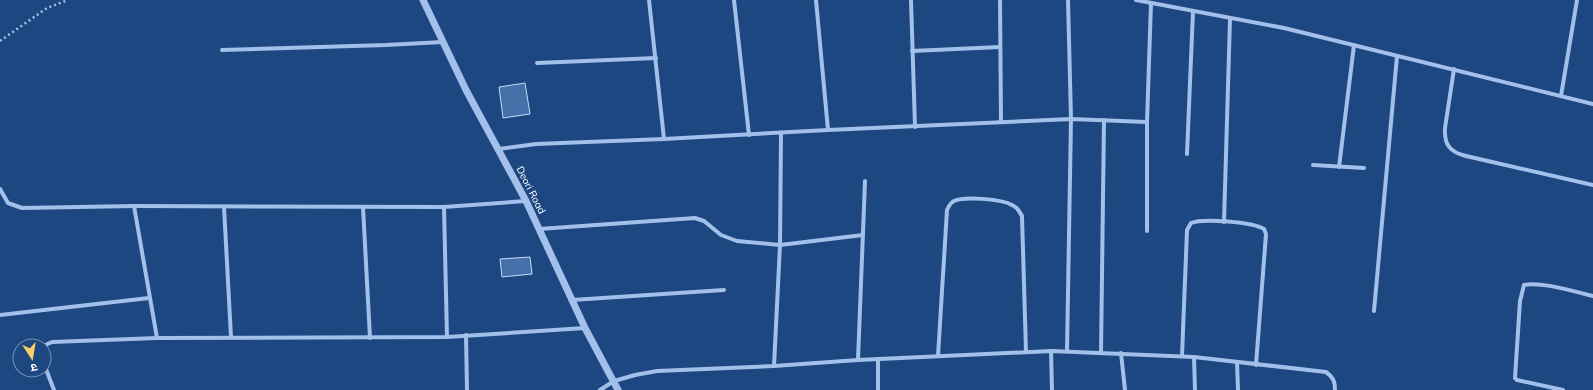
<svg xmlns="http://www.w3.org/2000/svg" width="1593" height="390" font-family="Mulish,'Noto Sans Devanagari',sans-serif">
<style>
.building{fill:#4570aa;stroke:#c6dbf7}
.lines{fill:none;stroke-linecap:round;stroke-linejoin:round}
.path{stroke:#a2c0e9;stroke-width:2.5;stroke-dasharray:2 3;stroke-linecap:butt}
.minor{stroke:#a2c0e9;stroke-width:4}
.tertiary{stroke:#a2c0e9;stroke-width:7}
.labels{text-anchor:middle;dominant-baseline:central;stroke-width:3;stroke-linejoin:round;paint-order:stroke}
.street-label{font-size:10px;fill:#fff;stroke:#1d4780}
</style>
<rect width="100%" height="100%" fill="#1d4780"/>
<g class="building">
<polygon points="525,83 530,114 503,118 499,87"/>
<polygon points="530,257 532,274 502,277 500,259"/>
</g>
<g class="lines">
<polyline class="path" points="0,41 47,8 68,0"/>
<g class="minor">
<polyline points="649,0 664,139"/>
<polyline points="734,0 749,135"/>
<polyline points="816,0 828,130 1071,119 1147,122"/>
<polyline points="911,0 915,127"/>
<polyline points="1000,0 1001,122"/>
<polyline points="1136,0 1284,28 1593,104"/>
<polyline points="222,50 386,45 443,42"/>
<polyline points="912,51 1000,47"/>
<polyline points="537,63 656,58"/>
<path d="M1454 69 1445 128C1444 145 1450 152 1466 156L1593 185"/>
<polyline points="1561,96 1577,0"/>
<polyline points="498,149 536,144 664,139 828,130"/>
<polyline points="1187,154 1193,11"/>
<polyline points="1313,165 1364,168"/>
<polyline points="1339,167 1354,45"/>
<polyline points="0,189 8,203 22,208 134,206 444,207 526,201"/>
<polyline points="134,206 157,338"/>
<polyline points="224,207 231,337"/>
<polyline points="363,207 370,338"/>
<polyline points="444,207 447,337"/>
<polyline points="1224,222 1230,19"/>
<polyline points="539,229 695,218 704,221 721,235 737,241 780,245 863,235"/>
<polyline points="1147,231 1147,122 1151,3"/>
<polyline points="572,300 724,290"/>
<polyline points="1374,311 1397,56"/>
<polyline points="0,315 149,298"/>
<polyline points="466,335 467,390"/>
<polyline points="43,346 52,342 157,338 447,337 585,328"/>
<polyline points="1051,351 1052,390"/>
<polyline points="1067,351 1071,119 1068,0"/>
<polyline points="1101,353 1104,120"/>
<polyline points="1121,353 1125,390"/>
<path d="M938 356 947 210C949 206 950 203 954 201 964 196 1002 199 1012 205 1017 207 1020 212 1022 216L1026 352"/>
<path d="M1182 356 1187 230 1191 223C1203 218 1253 222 1264 229L1266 234 1256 365"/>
<polyline points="1194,357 1195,390"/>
<polyline points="878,359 878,390"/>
<polyline points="858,360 865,181"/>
<polyline points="1237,362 1238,390"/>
<polyline points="44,364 54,390"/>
<polyline points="774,366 780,245 781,134"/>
<path d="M600 390 614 381 635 375 657 371 774 366 858 360 1051 351 1194 357 1326 372C1333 377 1335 381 1335 390"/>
<path d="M1563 390 1517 380 1515 378 1520 301 1524 285C1540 281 1576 292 1593 296"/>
</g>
<polyline class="tertiary" points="423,0 466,90 526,201 585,328 618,390"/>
</g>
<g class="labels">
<g class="street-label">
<text transform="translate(531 190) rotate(63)">Deori Road</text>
</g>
</g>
<g transform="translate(32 358) rotate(168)"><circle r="19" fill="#1d4780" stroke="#7791b3"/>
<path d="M0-3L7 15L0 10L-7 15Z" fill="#f8cf60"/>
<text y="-6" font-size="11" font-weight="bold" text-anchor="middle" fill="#ffffff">उ</text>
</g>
</svg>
